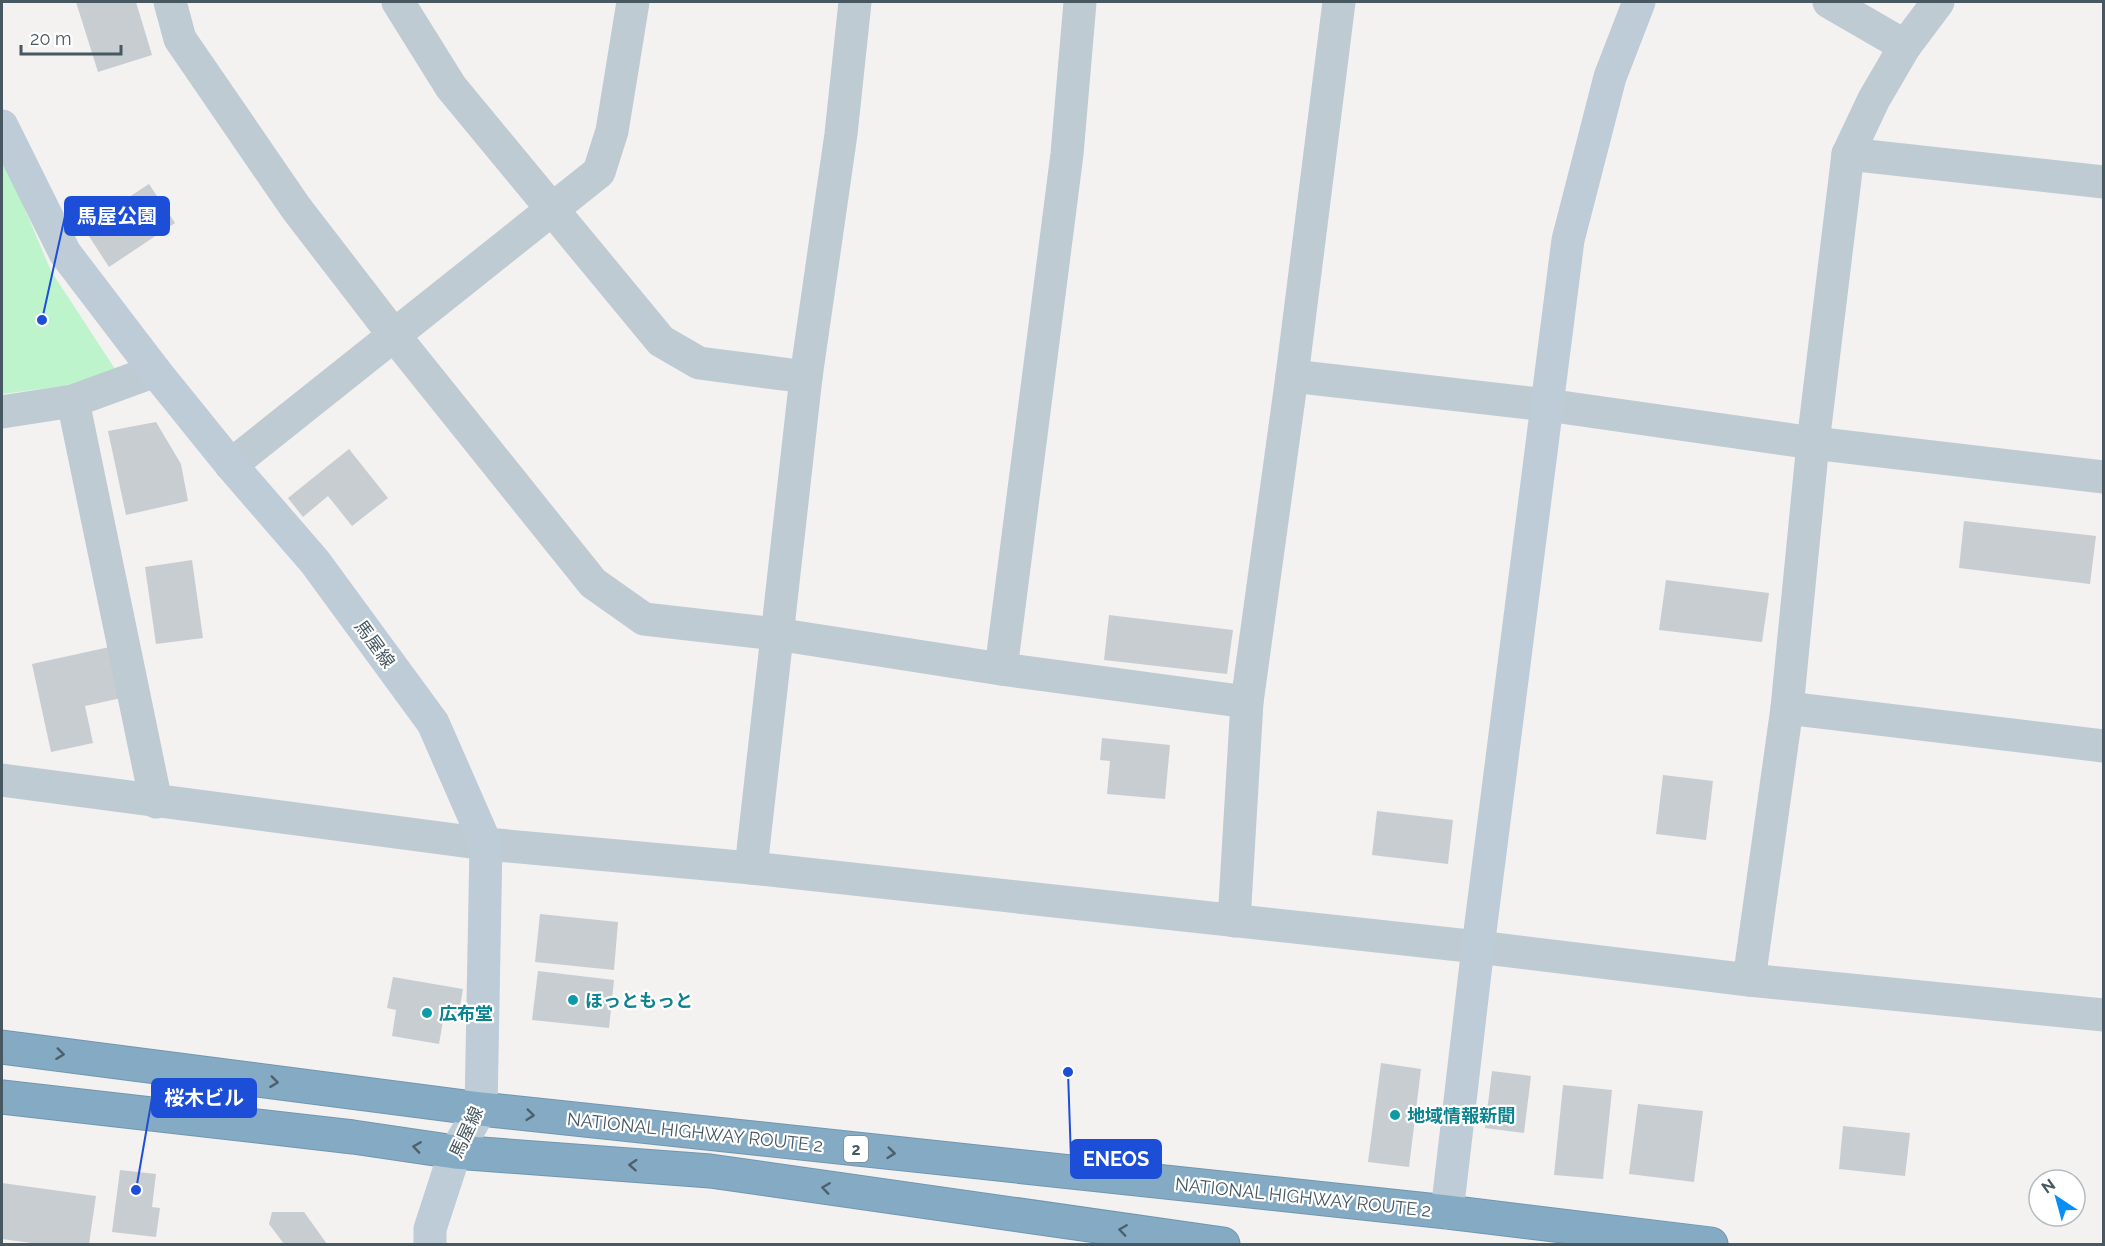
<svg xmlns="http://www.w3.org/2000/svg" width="2105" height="1246" font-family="Raleway,'Noto Sans JP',sans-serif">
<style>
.green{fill:#bdf4cb}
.building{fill:#c8cdd2}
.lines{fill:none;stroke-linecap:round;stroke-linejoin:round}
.highway-casing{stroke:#7096b0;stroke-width:35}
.street{stroke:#becbd2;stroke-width:33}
.secondary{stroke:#bdccd6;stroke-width:33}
.highway{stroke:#85abc4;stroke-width:33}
.oneway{stroke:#4d606b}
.culture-dot{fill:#0f9aa8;stroke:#fff;stroke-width:2}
.labels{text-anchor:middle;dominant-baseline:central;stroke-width:4.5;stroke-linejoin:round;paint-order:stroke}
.shield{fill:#fff;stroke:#7e8a90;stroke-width:1.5}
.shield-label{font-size:16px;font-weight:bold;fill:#475861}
.street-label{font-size:18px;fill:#475861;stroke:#fff}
.culture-label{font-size:18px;font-weight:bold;fill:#0d838f;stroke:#fff;text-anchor:start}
.leader{fill:none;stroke:#1d4ed8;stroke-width:2}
.callout-dot{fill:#1d4ed8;stroke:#fff;stroke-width:2}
.callout{fill:#1d4ed8;stroke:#1d4ed8;stroke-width:2}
.callout-label{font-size:20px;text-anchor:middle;font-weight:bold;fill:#fff}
</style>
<rect width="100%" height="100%" fill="#f4f1f1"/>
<polygon class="green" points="2,155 51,271 115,369 74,385 2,394"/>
<g class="building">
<polygon points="76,2 136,2 152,55 98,72"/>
<polygon points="149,184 175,223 109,267 83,227"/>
<polygon points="156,422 181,464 188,501 126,515 108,431"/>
<polygon points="349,449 388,498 352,526 328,496 303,517 288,498"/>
<polygon points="1964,521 2096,536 2090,584 1959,568"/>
<polygon points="192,560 203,638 156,644 145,567"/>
<polygon points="1666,580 1769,593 1762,642 1659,630"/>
<polygon points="1109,615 1233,630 1227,674 1104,660"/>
<polygon points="114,646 126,697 85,706 93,743 51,752 32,664"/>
<polygon points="1102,738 1170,745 1165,799 1107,794 1110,761 1100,760"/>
<polygon points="1663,775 1713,781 1706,840 1656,834"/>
<polygon points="1377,811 1453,820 1448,864 1372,855"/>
<polygon points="540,914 618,922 614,970 535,962"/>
<polygon points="538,971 614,980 609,1028 532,1020"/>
<polygon points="393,977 463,989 458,1018 444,1015 439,1044 392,1036 396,1010 387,1008"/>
<polygon points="1381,1063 1421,1069 1409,1167 1368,1162"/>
<polygon points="1492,1071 1531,1076 1524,1133 1485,1128"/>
<polygon points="1563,1085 1612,1090 1603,1179 1554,1175"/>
<polygon points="1638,1104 1703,1111 1694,1182 1629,1174"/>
<polygon points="1843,1126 1910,1133 1905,1176 1839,1169"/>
<polygon points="120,1170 156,1174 152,1207 160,1208 156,1237 112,1232"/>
<polygon points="2,1183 96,1196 89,1244 39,1244 2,1239"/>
<polygon points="272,1212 304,1212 327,1244 284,1244 269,1224"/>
</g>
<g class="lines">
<defs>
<g id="highway">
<polyline points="2,1047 481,1109 1447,1212 1711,1244"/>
<polyline points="2,1097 353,1137 455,1152 710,1171 1223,1244"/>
</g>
</defs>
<use href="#highway" class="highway-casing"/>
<g class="street">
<polyline points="170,2 180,39 296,208 393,334 593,583 644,619 776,634 1001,669 1247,702"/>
<polyline points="398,2 451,87 661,341 699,363 806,377"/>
<polyline points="1829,2 1905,46"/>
<polyline points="1848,154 2104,182"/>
<polyline points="1292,376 1547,405 1813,443 2104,477"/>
<polyline points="73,401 156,802"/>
<polyline points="2,412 73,401 155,371"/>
<polyline points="231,465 599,172 612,131 633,2"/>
<polyline points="1001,669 1067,154 1080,2"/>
<polyline points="1787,708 2104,746"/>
<polyline points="2,780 486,844 751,868 1478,947 1749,980 2104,1015"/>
<polyline points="751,868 806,377 841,134 855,2"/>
<polyline points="1234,921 1247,702 1292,376 1339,2"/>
<polyline points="1749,980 1787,708 1813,443 1848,154 1874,99 1905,46 1938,2"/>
</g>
<g class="secondary">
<polyline points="2,126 65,253 155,371 231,465 315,562 433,723 486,844 481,1109 455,1152 430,1229 430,1244"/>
<polyline points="1447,1212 1478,947 1568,240 1610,77 1639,2"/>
</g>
<use href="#highway" class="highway"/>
</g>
<defs><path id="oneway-chevron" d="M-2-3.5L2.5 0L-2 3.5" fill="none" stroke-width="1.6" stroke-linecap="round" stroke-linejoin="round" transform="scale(1.5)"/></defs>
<g class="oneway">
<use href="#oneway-chevron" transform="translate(60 1054) rotate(7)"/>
<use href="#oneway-chevron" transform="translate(274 1082) rotate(7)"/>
<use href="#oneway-chevron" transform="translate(530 1115) rotate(6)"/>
<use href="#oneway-chevron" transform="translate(417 1147) rotate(-172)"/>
<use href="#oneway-chevron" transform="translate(891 1153) rotate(6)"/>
<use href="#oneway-chevron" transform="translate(633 1165) rotate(-176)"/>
<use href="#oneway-chevron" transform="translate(826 1188) rotate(-172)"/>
<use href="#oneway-chevron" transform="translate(1123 1230) rotate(-172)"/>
</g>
<g class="culture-dot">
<circle cx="573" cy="1000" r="6"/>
<circle cx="427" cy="1013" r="6"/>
<circle cx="1395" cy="1115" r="6"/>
</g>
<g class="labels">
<rect class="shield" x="844" y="1136" width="24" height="26" rx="4.5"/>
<g class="shield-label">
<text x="856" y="1149">2</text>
</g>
<g class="street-label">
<text transform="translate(375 644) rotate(54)">馬屋線</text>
<text transform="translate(466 1132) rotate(-65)">馬屋線</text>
<text transform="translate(695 1132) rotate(6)">NATIONAL HIGHWAY ROUTE 2</text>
<text transform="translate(1303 1197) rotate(6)">NATIONAL HIGHWAY ROUTE 2</text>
</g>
<g class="culture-label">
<text x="585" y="1000">ほっともっと</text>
<text x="439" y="1013">広布堂</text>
<text x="1407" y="1115">地域情報新聞</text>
</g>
</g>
<path class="leader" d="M42 320L65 216M136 1190L152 1098M1068 1072L1071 1159"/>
<g class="callout-dot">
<circle cx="42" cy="320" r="6"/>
<circle cx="136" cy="1190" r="6"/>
<circle cx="1068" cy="1072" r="6"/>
</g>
<g class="callout">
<rect x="65" y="197" width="104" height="38" rx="6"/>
<rect x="152" y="1079" width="104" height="38" rx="6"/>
<rect x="1071" y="1140" width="90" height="38" rx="6"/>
</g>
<g class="callout-label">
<text x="117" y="223">馬屋公園</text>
<text x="204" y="1105">桜木ビル</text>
<text x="1116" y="1166">ENEOS</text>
</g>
<rect width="2105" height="1246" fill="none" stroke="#475861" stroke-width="6"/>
<g transform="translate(2057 1198) rotate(324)"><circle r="28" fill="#ffffff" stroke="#b5bcc0" stroke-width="1.5"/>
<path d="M0-4.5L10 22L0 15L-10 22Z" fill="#098ef6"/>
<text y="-9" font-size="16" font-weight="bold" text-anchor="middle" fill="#475861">N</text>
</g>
<path d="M21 45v9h100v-9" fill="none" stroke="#475861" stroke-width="3"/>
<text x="30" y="45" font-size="18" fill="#475861" stroke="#ffffff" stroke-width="4.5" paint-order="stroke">20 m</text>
</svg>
